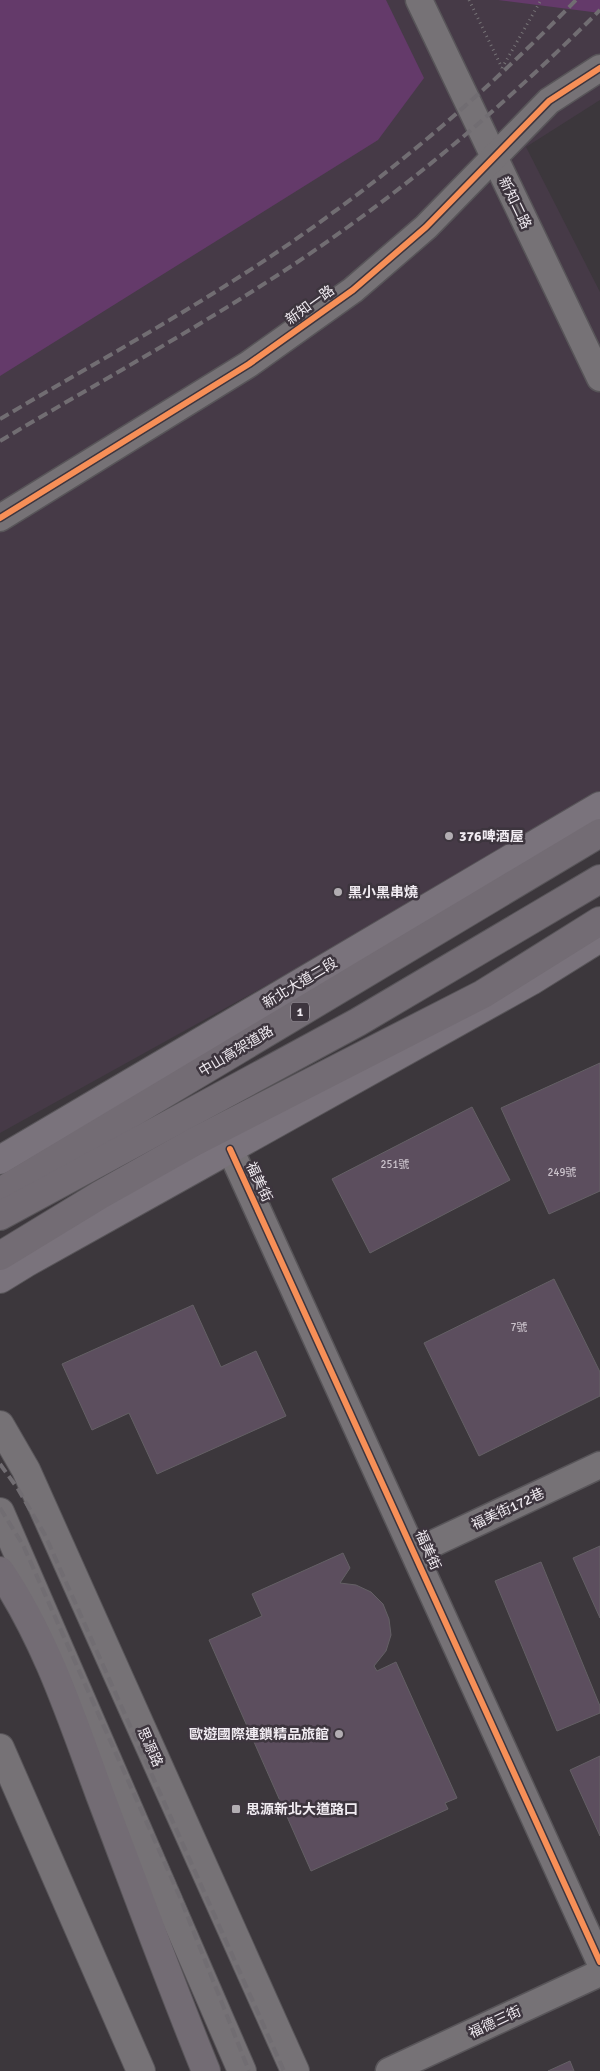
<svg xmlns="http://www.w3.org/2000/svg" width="600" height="2071" font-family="Signika,'Noto Sans TC',sans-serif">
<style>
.built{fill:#463a47}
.green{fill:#643a6a}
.building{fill:#5c4e5e;stroke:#646065}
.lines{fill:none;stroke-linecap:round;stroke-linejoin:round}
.street-casing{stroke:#585559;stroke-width:29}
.secondary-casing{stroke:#585559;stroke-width:30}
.primary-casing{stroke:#585559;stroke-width:30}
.highway-casing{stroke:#585559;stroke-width:30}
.path{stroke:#787578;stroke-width:3;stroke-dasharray:1 4;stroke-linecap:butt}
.street{stroke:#767276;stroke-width:26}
.secondary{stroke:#767276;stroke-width:28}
.primary{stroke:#7a737c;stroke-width:28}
.highway{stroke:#736c74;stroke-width:28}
.rail{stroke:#716d72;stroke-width:4;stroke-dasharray:10 5;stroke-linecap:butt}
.cycleway-casing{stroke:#3d353e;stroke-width:9}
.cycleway{stroke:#f78f57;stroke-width:6}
.poi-dot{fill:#b2adb2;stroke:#3d353e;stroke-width:2}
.labels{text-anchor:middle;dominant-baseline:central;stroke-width:5;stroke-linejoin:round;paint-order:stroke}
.number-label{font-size:11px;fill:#ccc4cd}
.shield{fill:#3d353e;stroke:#bbb5bc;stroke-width:1}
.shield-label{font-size:12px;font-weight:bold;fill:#f1ecf2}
.street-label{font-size:14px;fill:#f1ecf2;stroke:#3d353e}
.poi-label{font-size:14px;font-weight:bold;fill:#f1ecf2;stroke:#3d353e;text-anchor:start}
</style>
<rect width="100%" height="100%" fill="#3c373c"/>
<polygon class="built" points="0,0 600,0 600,100 526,147 600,292 600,796 388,918 0,1133"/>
<g class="green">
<polygon points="0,0 386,0 424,78 378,140 0,376"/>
<polygon points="498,0 600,0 600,13"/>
</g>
<g class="building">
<polygon points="600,1063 600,1191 549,1214 501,1108"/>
<polygon points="472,1107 510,1180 370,1253 332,1179"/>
<polygon points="554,1279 600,1372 600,1396 479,1456 424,1343"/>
<polygon points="193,1305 221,1367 256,1351 286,1416 157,1474 129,1413 92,1430 62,1364"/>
<polygon points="600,1546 600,1618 573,1558"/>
<polygon points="343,1553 350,1568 340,1583 356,1585 371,1592 383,1604 389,1619 391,1635 386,1651 374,1666 377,1671 396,1662 457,1798 445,1803 448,1809 311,1871 209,1640 262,1616 252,1594"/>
<polygon points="541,1562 600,1706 600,1713 557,1731 495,1581"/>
<polygon points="600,1756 600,1836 570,1770"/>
<polygon points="570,2061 574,2071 548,2071"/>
</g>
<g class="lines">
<defs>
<g id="street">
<polyline points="419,0 600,378"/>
<polyline points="0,518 249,364 353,290 426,227 549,101 600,68"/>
<polyline points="230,1149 600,1962"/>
<polyline points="415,1552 600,1465"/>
<polyline points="389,2071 600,1973"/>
</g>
<g id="secondary">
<polyline points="0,1425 26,1470 295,2071"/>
<polyline points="0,1512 242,2071"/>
<polyline points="0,1748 141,2071"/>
</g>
<g id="primary">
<polyline points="0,1160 600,806"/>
<polyline points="0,1279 26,1263 531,981 600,938"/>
</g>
<g id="highway">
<polyline points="0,1192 600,833"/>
<polyline points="0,1216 358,1022 600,879"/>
<polyline points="0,1256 100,1195 194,1142 483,994 600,921"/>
<path d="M0 1571C46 1639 72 1719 100 1795 135 1887 169 1980 206 2071"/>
</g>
</defs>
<use href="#street" class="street-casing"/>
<use href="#secondary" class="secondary-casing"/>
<use href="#primary" class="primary-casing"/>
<use href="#highway" class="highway-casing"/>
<g class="path">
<polyline points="469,0 502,68"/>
<polyline points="502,68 541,0"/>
</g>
<use href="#street" class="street"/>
<use href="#secondary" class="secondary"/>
<use href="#primary" class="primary"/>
<use href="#highway" class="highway"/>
<g class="rail">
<path d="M0 419C112 353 227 291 331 214 419 150 500 78 576 0"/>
<path d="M0 441C114 373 237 307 345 229 437 163 520 90 600 10"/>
<polyline points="0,1464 18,1489 45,1535 284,2071"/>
<polyline points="0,1508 23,1545 179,1895 249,2071"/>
</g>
<defs>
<g id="cycleway">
<polyline points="0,518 249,364 353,290 426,227 549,101 600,68"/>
<polyline points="230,1149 600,1962"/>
</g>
</defs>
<use href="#cycleway" class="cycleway-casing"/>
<use href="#cycleway" class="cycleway"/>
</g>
<g class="poi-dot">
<circle cx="449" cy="836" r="5"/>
<circle cx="338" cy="892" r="5"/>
<circle cx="339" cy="1734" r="5"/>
<rect x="231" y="1804" width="10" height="10" rx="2.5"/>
</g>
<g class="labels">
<g class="number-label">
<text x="395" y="1164">251號</text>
<text x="562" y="1172">249號</text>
<text x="519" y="1327">7號</text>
</g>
<rect class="shield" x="291" y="1002.5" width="18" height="19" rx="4"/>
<g class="shield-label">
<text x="300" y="1012">1</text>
</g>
<g class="street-label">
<text transform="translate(515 203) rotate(64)">新知二路</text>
<text transform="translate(310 305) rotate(-36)">新知一路</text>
<text transform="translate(300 983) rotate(-31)">新北大道二段</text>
<text transform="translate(236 1051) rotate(-31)">中山高架道路</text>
<text transform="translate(259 1182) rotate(65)">福美街</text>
<text transform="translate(508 1509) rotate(-25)">福美街172巷</text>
<text transform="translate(428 1550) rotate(66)">福美街</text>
<text transform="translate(150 1747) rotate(66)">思源路</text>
<text transform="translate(495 2022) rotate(-25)">福德三街</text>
</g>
<g class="poi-label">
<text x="459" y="836">376啤酒屋</text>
<text x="348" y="892">黑小黑串燒</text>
<text x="329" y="1734" text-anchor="end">歐遊國際連鎖精品旅館</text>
<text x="246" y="1809">思源新北大道路口</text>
</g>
</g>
</svg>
